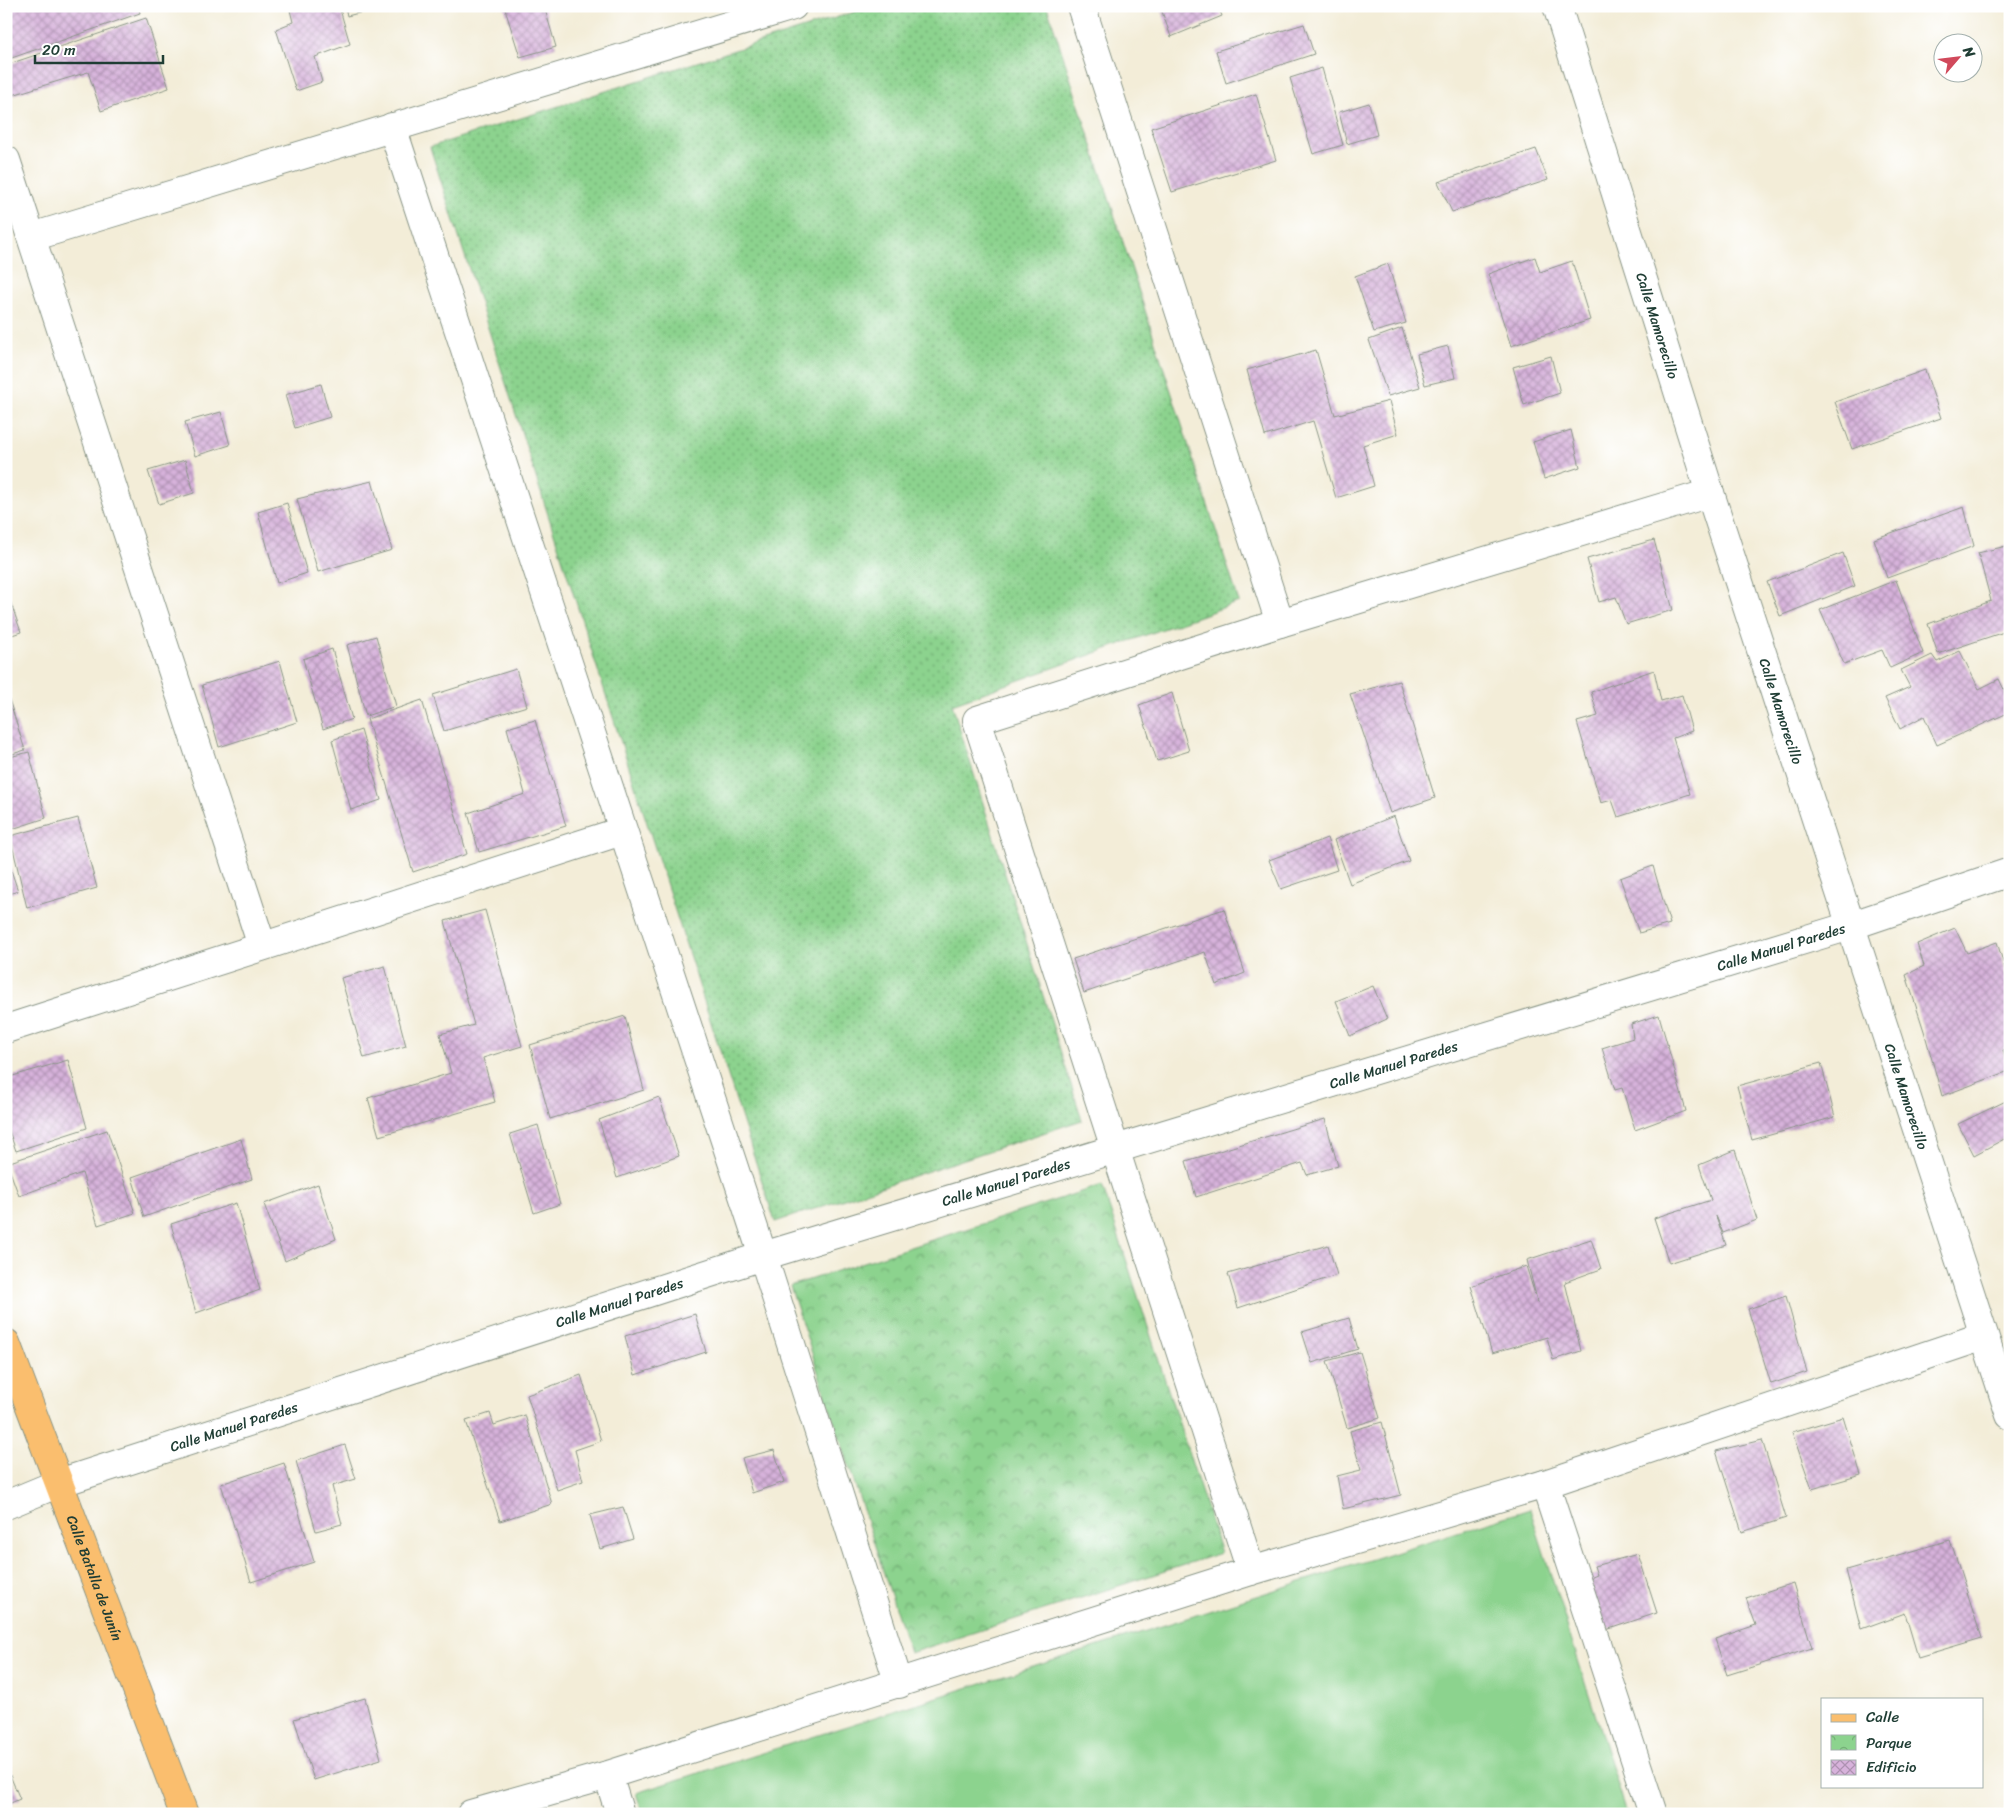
<svg xmlns="http://www.w3.org/2000/svg" width="2016" height="1820" font-family="Sriracha,sans-serif">
<style>
.grass{fill:url(#grass-dots);stroke:#568861}
.park{fill:url(#park-crowns);stroke:#568861}
.pitch{fill:#8cd38e;stroke:#568861}
.building{fill:url(#building-cross-hatch)}
.lines{fill:none;stroke-linecap:round;stroke-linejoin:round}
.minor-casing{stroke:#899586;stroke-width:30}
.major-casing{stroke:#899586;stroke-width:30}
.minor{stroke:#fff;stroke-width:28}
.major{stroke:#fabe6e;stroke-width:28}
.labels{text-anchor:middle;dominant-baseline:central;stroke-width:4.5;stroke-linejoin:round;paint-order:stroke}
.street-label{font-size:14px;fill:#1f3d34;stroke:#fff}
</style>
<defs>
<pattern id="grass-dots" width="8" height="8" patternUnits="userSpaceOnUse" patternTransform="scale(1.25)"><rect width="8" height="8" fill="#8cd38e"/><path d="M2 2h.1M6 6h.1" fill="none" stroke="#72ac75" stroke-width="1.8" stroke-linecap="round"/></pattern>
<pattern id="park-crowns" width="20" height="18" patternUnits="userSpaceOnUse" patternTransform="scale(1.25)"><rect width="20" height="18" fill="#8cd38e"/><path d="M2 6a3 3 0 1 1 6 0M12 15a3 3 0 1 1 6 0" fill="none" stroke="#72ac75"/></pattern>
<pattern id="building-cross-hatch" width="8" height="8" patternUnits="userSpaceOnUse" patternTransform="scale(1.25)"><rect width="8" height="8" fill="#d7b2db"/><path d="M0 0l8 8M0 8l8-8" fill="none" stroke="#ae92b2"/></pattern>
</defs>
<rect width="100%" height="100%" fill="#fff"/>
<filter id="ink" filterUnits="userSpaceOnUse"><feTurbulence type="fractalNoise" baseFrequency=".02" numOctaves="2"/><feDisplacementMap in="SourceGraphic" scale="10" xChannelSelector="R" yChannelSelector="G"/><feConvolveMatrix kernelMatrix="1 2 1 2 8 2 1 2 1" color-interpolation-filters="sRGB"/></filter>
<filter id="wash" filterUnits="userSpaceOnUse"><feTurbulence type="fractalNoise" baseFrequency=".0096" numOctaves="4" result="noise"/><feDisplacementMap in="SourceGraphic" scale="20" xChannelSelector="R" yChannelSelector="G"/><feGaussianBlur stdDeviation="1.12" result="paint"/><feColorMatrix in="noise" values="0 0 0 0 0 0 0 0 0 0 0 0 0 0 0 0 0 1.4 0 .05"/><feComposite in="paint" operator="in"/></filter>
<g filter="url(#wash)">
<rect width="100%" height="100%" fill="#f3edd8"/>
<polygon class="grass" points="873,6 1047,6 1239,602 952,704 1082,1120 775,1222 430,147"/>
<polygon class="park" points="1102,1185 1221,1553 910,1653 790,1286"/>
<polygon class="pitch" points="1530,1509 1627,1814 643,1814 636,1793"/>
<g id="blocks">
<g class="building">
<polygon points="14,6 138,6 140,13 6,60 6,9"/>
<polygon points="289,6 339,6 350,44 315,57 322,82 296,91 276,29 293,22"/>
<polygon points="345,6 383,6 383,7 347,16"/>
<polygon points="504,6 544,6 556,47 520,57"/>
<polygon points="1160,6 1218,6 1222,16 1171,37"/>
<polygon points="146,18 169,88 101,111 88,72 6,97 6,65"/>
<polygon points="1304,24 1314,54 1226,83 1216,51"/>
<polygon points="1322,68 1343,145 1313,154 1290,78"/>
<polygon points="1256,94 1276,160 1172,192 1151,128"/>
<polygon points="1369,103 1377,135 1347,144 1339,112"/>
<polygon points="1536,149 1548,180 1452,212 1438,182"/>
<polygon points="1535,257 1540,272 1572,261 1590,320 1511,346 1488,274"/>
<polygon points="1388,264 1406,323 1374,332 1355,276"/>
<polygon points="1402,328 1420,387 1388,396 1369,340"/>
<polygon points="1448,346 1455,378 1425,385 1417,354"/>
<polygon points="1316,350 1335,415 1389,401 1398,434 1363,445 1374,486 1336,498 1313,421 1265,436 1247,370"/>
<polygon points="1551,356 1560,393 1524,405 1513,367"/>
<polygon points="1925,370 1941,418 1852,449 1835,402"/>
<polygon points="321,384 330,417 295,428 285,395"/>
<polygon points="221,412 230,445 195,456 185,422"/>
<polygon points="1571,430 1580,467 1544,479 1533,442"/>
<polygon points="185,460 194,493 159,504 148,471"/>
<polygon points="372,481 392,550 318,572 297,499"/>
<polygon points="287,503 307,573 277,583 258,512"/>
<polygon points="1964,507 1974,546 1887,578 1874,539"/>
<polygon points="1654,540 1673,610 1626,624 1616,597 1599,602 1587,559"/>
<polygon points="2010,545 2010,630 1938,654 1928,624 1991,601 1978,553"/>
<polygon points="1843,553 1855,586 1780,616 1767,582"/>
<polygon points="1896,580 1923,653 1890,668 1882,650 1844,664 1820,610"/>
<polygon points="6,589 21,632 6,637"/>
<polygon points="376,636 396,706 366,716 347,645"/>
<polygon points="332,649 352,719 323,729 303,659"/>
<polygon points="1960,651 1979,689 1999,679 2010,702 2010,712 1937,745 1924,716 1900,729 1885,698 1910,687 1901,670 1932,655 1937,662"/>
<polygon points="280,661 297,722 219,747 202,685"/>
<polygon points="516,669 527,706 444,731 433,695"/>
<polygon points="1654,670 1661,701 1682,695 1692,731 1673,738 1690,794 1618,817 1612,800 1601,803 1577,722 1598,716 1591,692"/>
<polygon points="1399,681 1435,798 1390,813 1350,694"/>
<polygon points="6,690 25,750 6,756"/>
<polygon points="1172,693 1189,751 1157,761 1139,705"/>
<polygon points="422,700 467,854 413,872 367,719"/>
<polygon points="535,720 566,826 479,852 468,813 525,794 507,728"/>
<polygon points="361,730 381,800 351,810 332,740"/>
<polygon points="29,752 46,818 6,831 6,758"/>
<polygon points="1394,816 1409,861 1350,884 1334,840"/>
<polygon points="78,818 97,888 27,908 10,836"/>
<polygon points="1327,838 1337,870 1281,889 1269,860"/>
<polygon points="6,855 18,891 6,895"/>
<polygon points="1653,866 1670,924 1639,933 1620,878"/>
<polygon points="1224,909 1245,973 1216,985 1205,952 1084,993 1073,959"/>
<polygon points="485,910 522,1046 483,1058 495,1102 379,1136 368,1098 451,1073 440,1034 474,1025 445,921"/>
<polygon points="1955,928 1967,953 1997,942 2010,985 2010,1048 2003,1050 2009,1071 1942,1096 1924,1031 1906,975 1924,966 1917,944"/>
<polygon points="385,966 406,1046 364,1058 341,978"/>
<polygon points="1373,986 1387,1019 1350,1036 1336,1001"/>
<polygon points="1659,1015 1686,1111 1635,1130 1622,1088 1615,1090 1602,1048 1633,1038 1631,1024"/>
<polygon points="625,1016 644,1090 550,1119 530,1045"/>
<polygon points="68,1060 87,1128 16,1151 6,1122 6,1078"/>
<polygon points="1821,1063 1835,1117 1752,1140 1737,1086"/>
<polygon points="659,1097 679,1156 617,1178 599,1120"/>
<polygon points="2010,1099 2010,1136 1974,1155 1958,1124"/>
<polygon points="1325,1119 1338,1166 1307,1175 1302,1163 1196,1197 1186,1161"/>
<polygon points="538,1125 560,1204 534,1213 510,1134"/>
<polygon points="107,1130 135,1213 98,1225 82,1173 19,1196 7,1163"/>
<polygon points="241,1139 252,1179 144,1217 132,1177"/>
<polygon points="1735,1150 1757,1220 1723,1233 1716,1216 1726,1245 1669,1263 1654,1218 1711,1200 1699,1165"/>
<polygon points="318,1184 336,1239 285,1261 264,1204"/>
<polygon points="236,1203 260,1290 196,1313 171,1224"/>
<polygon points="1591,1239 1601,1269 1565,1282 1581,1351 1553,1360 1547,1337 1492,1353 1471,1286 1526,1266 1538,1304 1527,1260"/>
<polygon points="1328,1245 1337,1275 1238,1308 1228,1274"/>
<polygon points="1786,1296 1807,1372 1771,1384 1748,1309"/>
<polygon points="695,1314 706,1352 635,1375 625,1336"/>
<polygon points="1349,1318 1358,1349 1312,1363 1302,1332"/>
<polygon points="1360,1352 1380,1418 1347,1428 1327,1361"/>
<polygon points="581,1375 601,1441 575,1450 583,1481 557,1490 527,1395"/>
<polygon points="490,1413 494,1425 525,1415 552,1504 500,1521 466,1421"/>
<polygon points="1843,1417 1861,1475 1812,1489 1792,1432"/>
<polygon points="1382,1422 1401,1495 1343,1509 1337,1476 1361,1470 1350,1431"/>
<polygon points="1762,1440 1786,1518 1742,1532 1716,1451"/>
<polygon points="345,1445 356,1479 332,1486 342,1524 316,1531 296,1461"/>
<polygon points="774,1450 784,1482 752,1493 742,1458"/>
<polygon points="284,1463 314,1562 251,1582 221,1484"/>
<polygon points="623,1507 633,1539 600,1549 590,1515"/>
<polygon points="1950,1540 1982,1638 1918,1657 1905,1613 1861,1629 1846,1570"/>
<polygon points="1638,1554 1657,1613 1597,1633 1580,1582 1597,1575 1594,1566"/>
<polygon points="1793,1583 1812,1648 1727,1675 1715,1639 1756,1625 1746,1598"/>
<polygon points="365,1698 381,1759 314,1780 294,1719"/>
<polygon points="6,1766 20,1799 6,1805"/>
</g>
</g>
</g>
<g filter="url(#ink)">
<use href="#blocks" fill-opacity="0" stroke="#899586" stroke-width="1"/>
<g class="lines">
<defs>
<g id="minor">
<polyline points="1081,6 1280,623"/>
<path id="s1" d="M1557 6 1710 493 2010 1415"/>
<polyline points="392,127 763,1256 899,1684"/>
<polyline points="6,160 262,946"/>
<polyline points="32,237 793,6"/>
<polyline points="6,1029 622,831"/>
<polyline points="1545,1484 1653,1814"/>
<path id="s2" d="M6 1505 59 1483 763 1256 1850 926 2010 872"/>
<polyline points="1251,1571 977,720 1280,623 1710,493"/>
<polyline points="608,1775 620,1814"/>
<polyline points="471,1814 608,1775 1251,1571 1545,1484 1984,1336"/>
</g>
<g id="major">
<path id="s3" d="M6 1343 184 1814"/>
</g>
</defs>
<use href="#minor" class="minor-casing"/>
<use href="#major" class="major-casing"/>
<use href="#minor" class="minor"/>
<use href="#major" class="major"/>
</g>
</g>
<g class="labels">
<g class="street-label">
<text stroke="none"><textPath href="#s1" startOffset="335">Calle Mamorecillo</textPath></text>
<text stroke="none"><textPath href="#s1" startOffset="740">Calle Mamorecillo</textPath></text>
<text stroke="none"><textPath href="#s2" startOffset="1861">Calle Manuel Paredes</textPath></text>
<text stroke="none"><textPath href="#s2" startOffset="1456">Calle Manuel Paredes</textPath></text>
<text stroke="none"><textPath href="#s1" startOffset="1145">Calle Mamorecillo</textPath></text>
<text stroke="none"><textPath href="#s2" startOffset="1051">Calle Manuel Paredes</textPath></text>
<text stroke="none"><textPath href="#s2" startOffset="646">Calle Manuel Paredes</textPath></text>
<text stroke="none"><textPath href="#s2" startOffset="241">Calle Manuel Paredes</textPath></text>
<text stroke="none"><textPath href="#s3" startOffset="251">Calle Batalla de Junín</textPath></text>
</g>
</g>
<rect width="2016" height="1820" fill="none" stroke="#fff" stroke-width="25"/>
<rect x="1821" y="1698" width="162" height="90" fill="#ffffff" stroke="#a5b1ae"/>
<rect x="1831" y="1714" width="25" height="8" fill="#fabe6e" stroke="#a5b1ae"/>
<text x="1866" y="1722" font-size="15" fill="#1f3d34">Calle</text>
<rect x="1831" y="1735" width="25" height="15" fill="url(#park-crowns)" stroke="#a5b1ae"/>
<text x="1866" y="1748" font-size="15" fill="#1f3d34">Parque</text>
<rect x="1831" y="1760" width="25" height="15" fill="url(#building-cross-hatch)" stroke="#a5b1ae"/>
<text x="1866" y="1772" font-size="15" fill="#1f3d34">Edificio</text>
<g transform="translate(1958 58) rotate(62)"><circle r="24" fill="#ffffff" stroke="#a5b1ae"/>
<path d="M0-4L9 19L0 12L-9 19Z" fill="#d1495b"/>
<text y="-8" font-size="14" font-weight="bold" text-anchor="middle" fill="#1f3d34">N</text>
</g>
<path d="M35 55v8h128v-8" fill="none" stroke="#1f3d34" stroke-width="2.5"/>
<text x="42" y="55" font-size="15" fill="#1f3d34" stroke="#ffffff" stroke-width="4" paint-order="stroke">20 m</text>
</svg>
